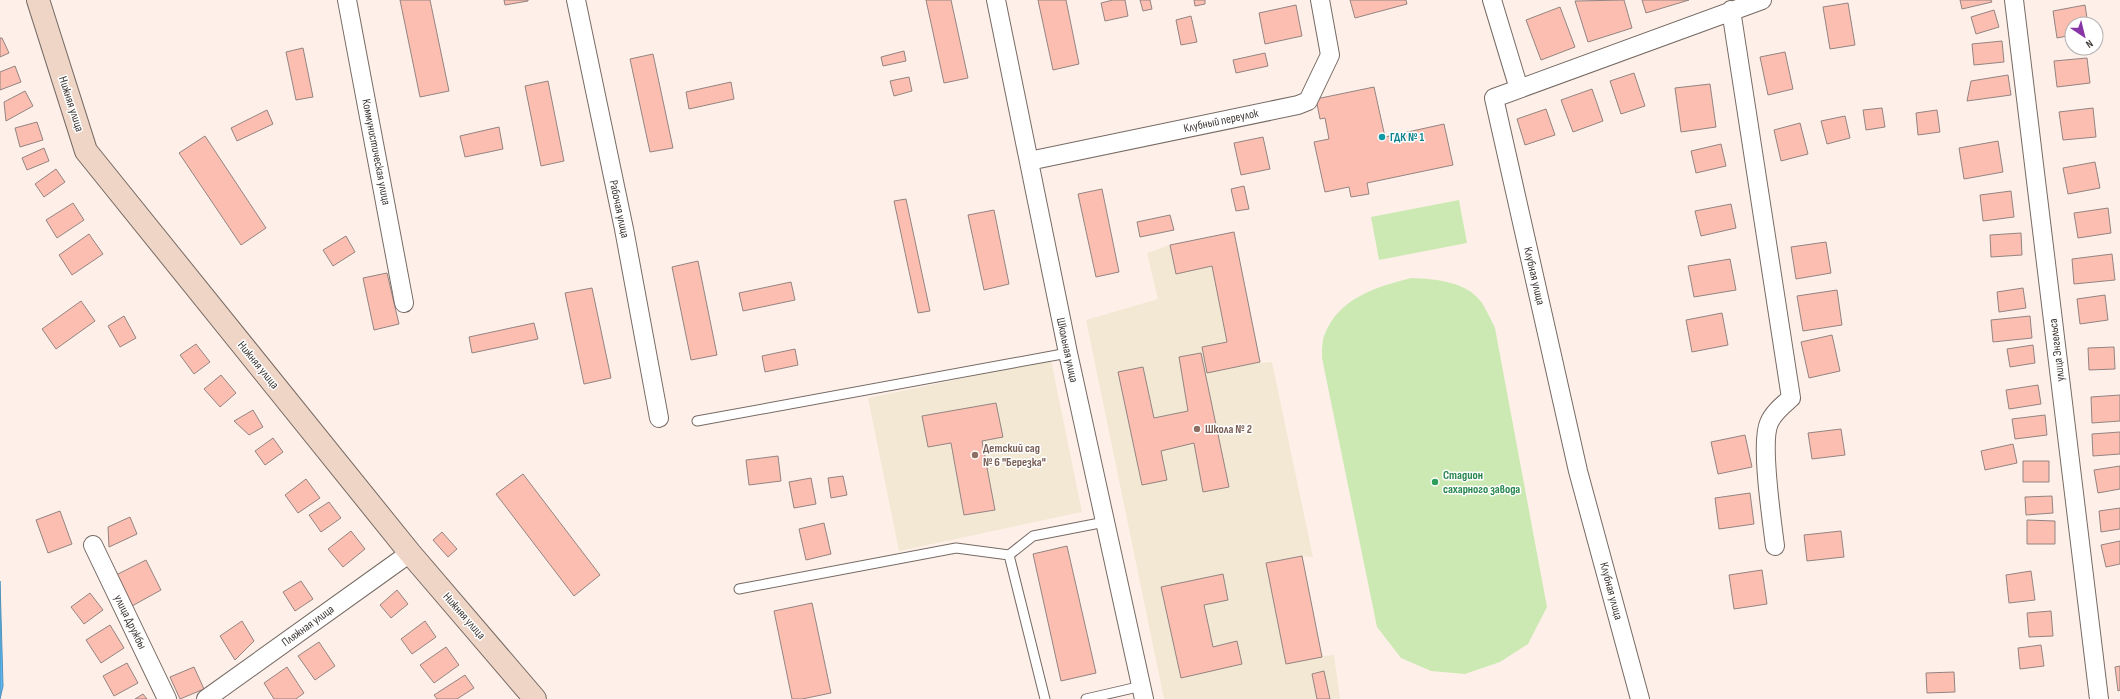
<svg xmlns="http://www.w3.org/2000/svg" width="2120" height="699" font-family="'Sofia Sans Condensed',sans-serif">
<rect width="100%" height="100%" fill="#fef0e9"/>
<path fill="#f3e8d4" d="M1234,232L1261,363L1272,362L1313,557L1302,556L1322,656L1334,655L1340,699H1164L1086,320L1158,299L1147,253L1170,245Z
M1051,360L1082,512L899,551L868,398Z"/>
<path fill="#cde9b3" d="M1459,200L1467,243L1379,260L1371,217Z
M1411,278C1435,279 1467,281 1482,303C1487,311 1491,320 1495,328L1547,607L1528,644L1500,662L1465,674L1431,671L1401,658L1377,627L1322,358C1322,351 1322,342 1324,336C1338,298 1376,287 1411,278Z"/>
<path fill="#5ab7f3" stroke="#5191ba" d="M0,581L3,686L0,699Z"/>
<path fill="#fcbeb1" stroke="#938481" d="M400,0H430L449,91L420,97Z
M504,0H528V1L505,5Z
M926,0H951L968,78L944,83Z
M1038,0H1066L1079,64L1053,70Z
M1113,0H1125L1128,16L1105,21L1101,3Z
M1140,0H1150L1152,9L1143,11Z
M1194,0H1205V4L1195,6Z
M1350,0H1406L1407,4L1355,18Z
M1624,0L1632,28L1588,42L1575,1Z
M1642,0H1689L1646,13Z
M1960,0H1991L1992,2L1962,9Z
M1848,3L1855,45L1830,49L1823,7Z
M1296,5L1302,36L1265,44L1259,13Z
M2085,5L2088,24H2072V35L2057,38L2053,11Z
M1560,7L1575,47L1541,60L1526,20Z
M1994,10L1999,27L1976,34L1971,17Z
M1191,16L1197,42L1181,45L1176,20Z
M0,38H2L9,53L0,57Z
M2002,41L2004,62L1974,65L1972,44Z
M303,48L313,97L296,100L286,52Z
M904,51L906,61L883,66L881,57Z
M1785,52L1793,89L1768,95L1760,57Z
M1265,53L1268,66L1236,73L1233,60Z
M653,54L673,148L650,152L630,59Z
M2087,58L2090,83L2057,87L2054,61Z
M15,66L21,82L0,90V72Z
M1634,73L1645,106L1621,114L1610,81Z
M2008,75L2011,95L1967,101L1971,81Z
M909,77L912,91L894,96L890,81Z
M548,81L564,161L541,166L525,86Z
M731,82L734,99L689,109L686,92Z
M1710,84L1716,127L1681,132L1675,88Z
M1374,87L1385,137L1444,124L1453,165L1367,183L1369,194L1351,197L1349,187L1325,192L1314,142L1329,139L1325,118L1320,119L1316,99Z
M1592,89L1603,121L1573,132L1561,100Z
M25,91L33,106L6,121L4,102Z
M1882,108L1885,127L1866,130L1863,110Z
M2093,108L2096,137L2063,140L2059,112Z
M1546,109L1555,135L1525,145L1517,119Z
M267,110L273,124L237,141L231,128Z
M1937,110L1940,132L1918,135L1916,113Z
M1845,116L1850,138L1827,144L1821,121Z
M37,122L43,140L20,147L15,128Z
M1800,123L1808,154L1781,161L1774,130Z
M499,127L503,149L465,157L460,136Z
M205,136L266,228L241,245L179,153Z
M1263,137L1270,169L1241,175L1234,143Z
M1998,141L2003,172L1964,179L1959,148Z
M1721,144L1726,166L1696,173L1691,151Z
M44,148L49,161L27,170L22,158Z
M2095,162L2100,188L2068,194L2063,168Z
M56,169L65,182L44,197L35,184Z
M1244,186L1249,209L1236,211L1231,189Z
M1102,189L1119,272L1096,277L1078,194Z
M2011,191L2014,217L1983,221L1980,195Z
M906,199L930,311L918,313L894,201Z
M73,203L84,220L57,238L46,220Z
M1731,204L1736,228L1701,236L1695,211Z
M2108,208L2111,233L2078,238L2074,213Z
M994,210L1009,284L984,290L968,215Z
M1170,215L1174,230L1140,237L1137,222Z
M1234,232L1260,362L1207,373L1202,347L1227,342L1212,266L1176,274L1170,245Z
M2021,233L2022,255L1991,257L1990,235Z
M89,234L103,254L72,275L59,255Z
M346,236L355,252L333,266L323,250Z
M1826,242L1831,273L1796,279L1791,247Z
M2112,254L2115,280L2074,284L2072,259Z
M1730,259L1736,290L1694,297L1688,266Z
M698,261L717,355L691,360L672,267Z
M387,273L399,324L374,330L363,278Z
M791,282L795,300L743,311L739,293Z
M592,288L611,378L584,384L565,293Z
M2023,288L2026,308L1999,312L1997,292Z
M1837,290L1842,325L1803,331L1797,296Z
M2105,295L2108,320L2080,324L2077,299Z
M81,301L95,321L56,349L42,329Z
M1722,313L1728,345L1692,352L1686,320Z
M124,316L136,338L120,347L108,326Z
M2030,316L2032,338L1993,342L1991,320Z
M534,323L538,339L472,353L469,337Z
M1832,335L1840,371L1809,378L1801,342Z
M196,344L210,362L194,374L180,355Z
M2033,345L2035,363L2010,367L2007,349Z
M2114,347L2115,369L2089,370L2088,348Z
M795,349L798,365L765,372L762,356Z
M1201,353L1229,487L1203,492L1194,443L1161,451L1167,480L1142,485L1118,372L1143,367L1154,418L1188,411L1179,357Z
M221,375L236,393L220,407L204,389Z
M2038,385L2041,404L2009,409L2006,390Z
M2120,395V421L2092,423L2091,397Z
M996,403L1003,437L982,441L995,510L964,515L951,443L928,447L922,416Z
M253,410L263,427L249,435L234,421Z
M2045,415L2047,435L2015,439L2012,419Z
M1841,429L1845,455L1812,459L1808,433Z
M2120,432V454L2093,456L2092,434Z
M1745,435L1752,467L1718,474L1711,442Z
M273,438L283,452L265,465L255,451Z
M2013,444L2017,463L1985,470L1981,451Z
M778,456L781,481L749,485L746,460Z
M2023,461H2049V482H2023Z
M2120,466V489L2098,493L2094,470Z
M523,474L600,575L574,596L496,494Z
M843,476L847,495L831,498L828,478Z
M811,478L816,504L794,508L789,482Z
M306,479L320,498L298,513L285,495Z
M1750,493L1754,524L1719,529L1715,498Z
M2052,496L2053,513L2026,515L2025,497Z
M329,502L341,518L321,532L309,515Z
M2120,508V529L2101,532L2099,511Z
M60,511L72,544L48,553L36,520Z
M130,517L137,534L109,547L108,527Z
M2027,520L2055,521V544H2027Z
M824,523L831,554L806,560L799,529Z
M351,531L365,549L343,567L328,549Z
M1841,531L1844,557L1807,561L1804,535Z
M442,532L457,549L448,557L433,540Z
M2120,541V564L2106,567L2101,545Z
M1067,546L1096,673L1061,681L1033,554Z
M1302,556L1322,657L1286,664L1266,563Z
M146,560L161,590L132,606L116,575Z
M1762,570L1767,604L1734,609L1729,575Z
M2031,571L2035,600L2009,603L2006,575Z
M1223,574L1228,600L1204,605L1213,647L1237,641L1242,664L1181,678L1161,587Z
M301,581L313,599L295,611L283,592Z
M397,590L408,604L391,618L380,605Z
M90,593L103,610L84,624L71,607Z
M812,603L831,693L802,699H792L774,611Z
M2051,611L2053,636L2029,637L2027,613Z
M242,621L254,641L235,660L220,636Z
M425,621L436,637L412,654L401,639Z
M110,625L124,648L101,663L86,640Z
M319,642L335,666L315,680L298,656Z
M2041,645L2044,666L2020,669L2018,648Z
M446,647L459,665L434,683L420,665Z
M127,663L138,683L114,696L103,676Z
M2120,666V690L2118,691L2115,667Z
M194,667L204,689L180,699L170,677Z
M287,667L304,693L296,699H274L264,683Z
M1324,671L1330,699H1317L1312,674Z
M1954,672L1955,692L1927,693L1926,673Z
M465,675L474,688L457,699H437L434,695Z
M143,694L147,699H135Z"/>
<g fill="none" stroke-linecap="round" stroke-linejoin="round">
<g stroke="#766a64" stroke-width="11">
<path id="lane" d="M697,421L1068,353
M1009,555L1033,536L1105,522
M739,589L956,548L1009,555L1045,699
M1086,699L1142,686"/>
</g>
<g stroke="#766a64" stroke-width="20">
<path id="street" d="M347,0L404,303
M576,0L624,229L659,418
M996,0L1068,353L1144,699
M1492,0L1519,89
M2014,0L2099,699
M1731,10L1791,398C1783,405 1773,413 1769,423C1760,443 1772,521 1775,546
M1029,161L1298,105L1308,101L1330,55L1320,0
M93,545L167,699
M206,699L410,553
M1640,699L1578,471L1494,98L1762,0"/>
</g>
<g stroke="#766a64" stroke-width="24">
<path id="secondary" d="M38,0L86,151L410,553L535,699"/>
</g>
<use href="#lane" stroke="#fff" stroke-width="9"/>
<use href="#street" stroke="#fff" stroke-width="18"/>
<use href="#secondary" stroke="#efd5c6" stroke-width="22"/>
</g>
<circle fill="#0f9aa8" stroke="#fff" stroke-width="1.5" cx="1382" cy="137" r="4"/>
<g fill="#8d6e63" stroke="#fff" stroke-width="1.5">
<circle cx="1197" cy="429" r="4"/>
<circle cx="975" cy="455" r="4"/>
</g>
<circle fill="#2e9e5b" stroke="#fff" stroke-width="1.5" cx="1435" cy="482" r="4"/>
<g text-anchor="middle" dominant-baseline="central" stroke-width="3" stroke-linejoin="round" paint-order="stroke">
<g font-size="12" fill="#3c3734" stroke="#fff">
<text transform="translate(71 104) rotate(72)">Нижняя улица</text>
<text transform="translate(1221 121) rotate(-12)">Клубный переулок</text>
<text transform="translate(376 152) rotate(79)">Коммунистическая улица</text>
<text transform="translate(619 209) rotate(78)">Рабочая улица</text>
<text transform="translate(1534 276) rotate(77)">Клубная улица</text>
<text transform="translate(1067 350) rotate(78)">Школьная улица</text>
<text transform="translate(2057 350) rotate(-97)">улица Энгельса</text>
<text transform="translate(258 365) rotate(51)">Нижняя улица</text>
<text transform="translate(1611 591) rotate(75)">Клубная улица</text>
<text transform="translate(464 616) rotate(49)">Нижняя улица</text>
<text transform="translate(130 622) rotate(64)">улица Дружбы</text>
<text transform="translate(308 626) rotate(-36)">Пляжная улица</text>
</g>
<g font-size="12" font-weight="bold" fill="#0d838f" stroke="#fff" text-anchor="start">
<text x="1390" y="137">ГДК № 1</text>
</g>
<g font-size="12" font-weight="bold" fill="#785e54" stroke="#fff" text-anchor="start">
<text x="1205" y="429">Школа № 2</text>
<text x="983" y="448">Детский сад<tspan x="983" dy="14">№ 6 "Березка"</tspan></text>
</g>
<g font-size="12" font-weight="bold" fill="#27864d" stroke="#fff" text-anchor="start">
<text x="1443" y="475">Стадион<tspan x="1443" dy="14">сахарного завода</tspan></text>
</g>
</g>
<g transform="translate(2084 36) rotate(145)"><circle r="19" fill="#ffffff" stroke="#b1afae"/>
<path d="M0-3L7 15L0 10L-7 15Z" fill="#8735a5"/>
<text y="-6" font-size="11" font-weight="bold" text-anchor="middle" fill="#3c3734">N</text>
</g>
</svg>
